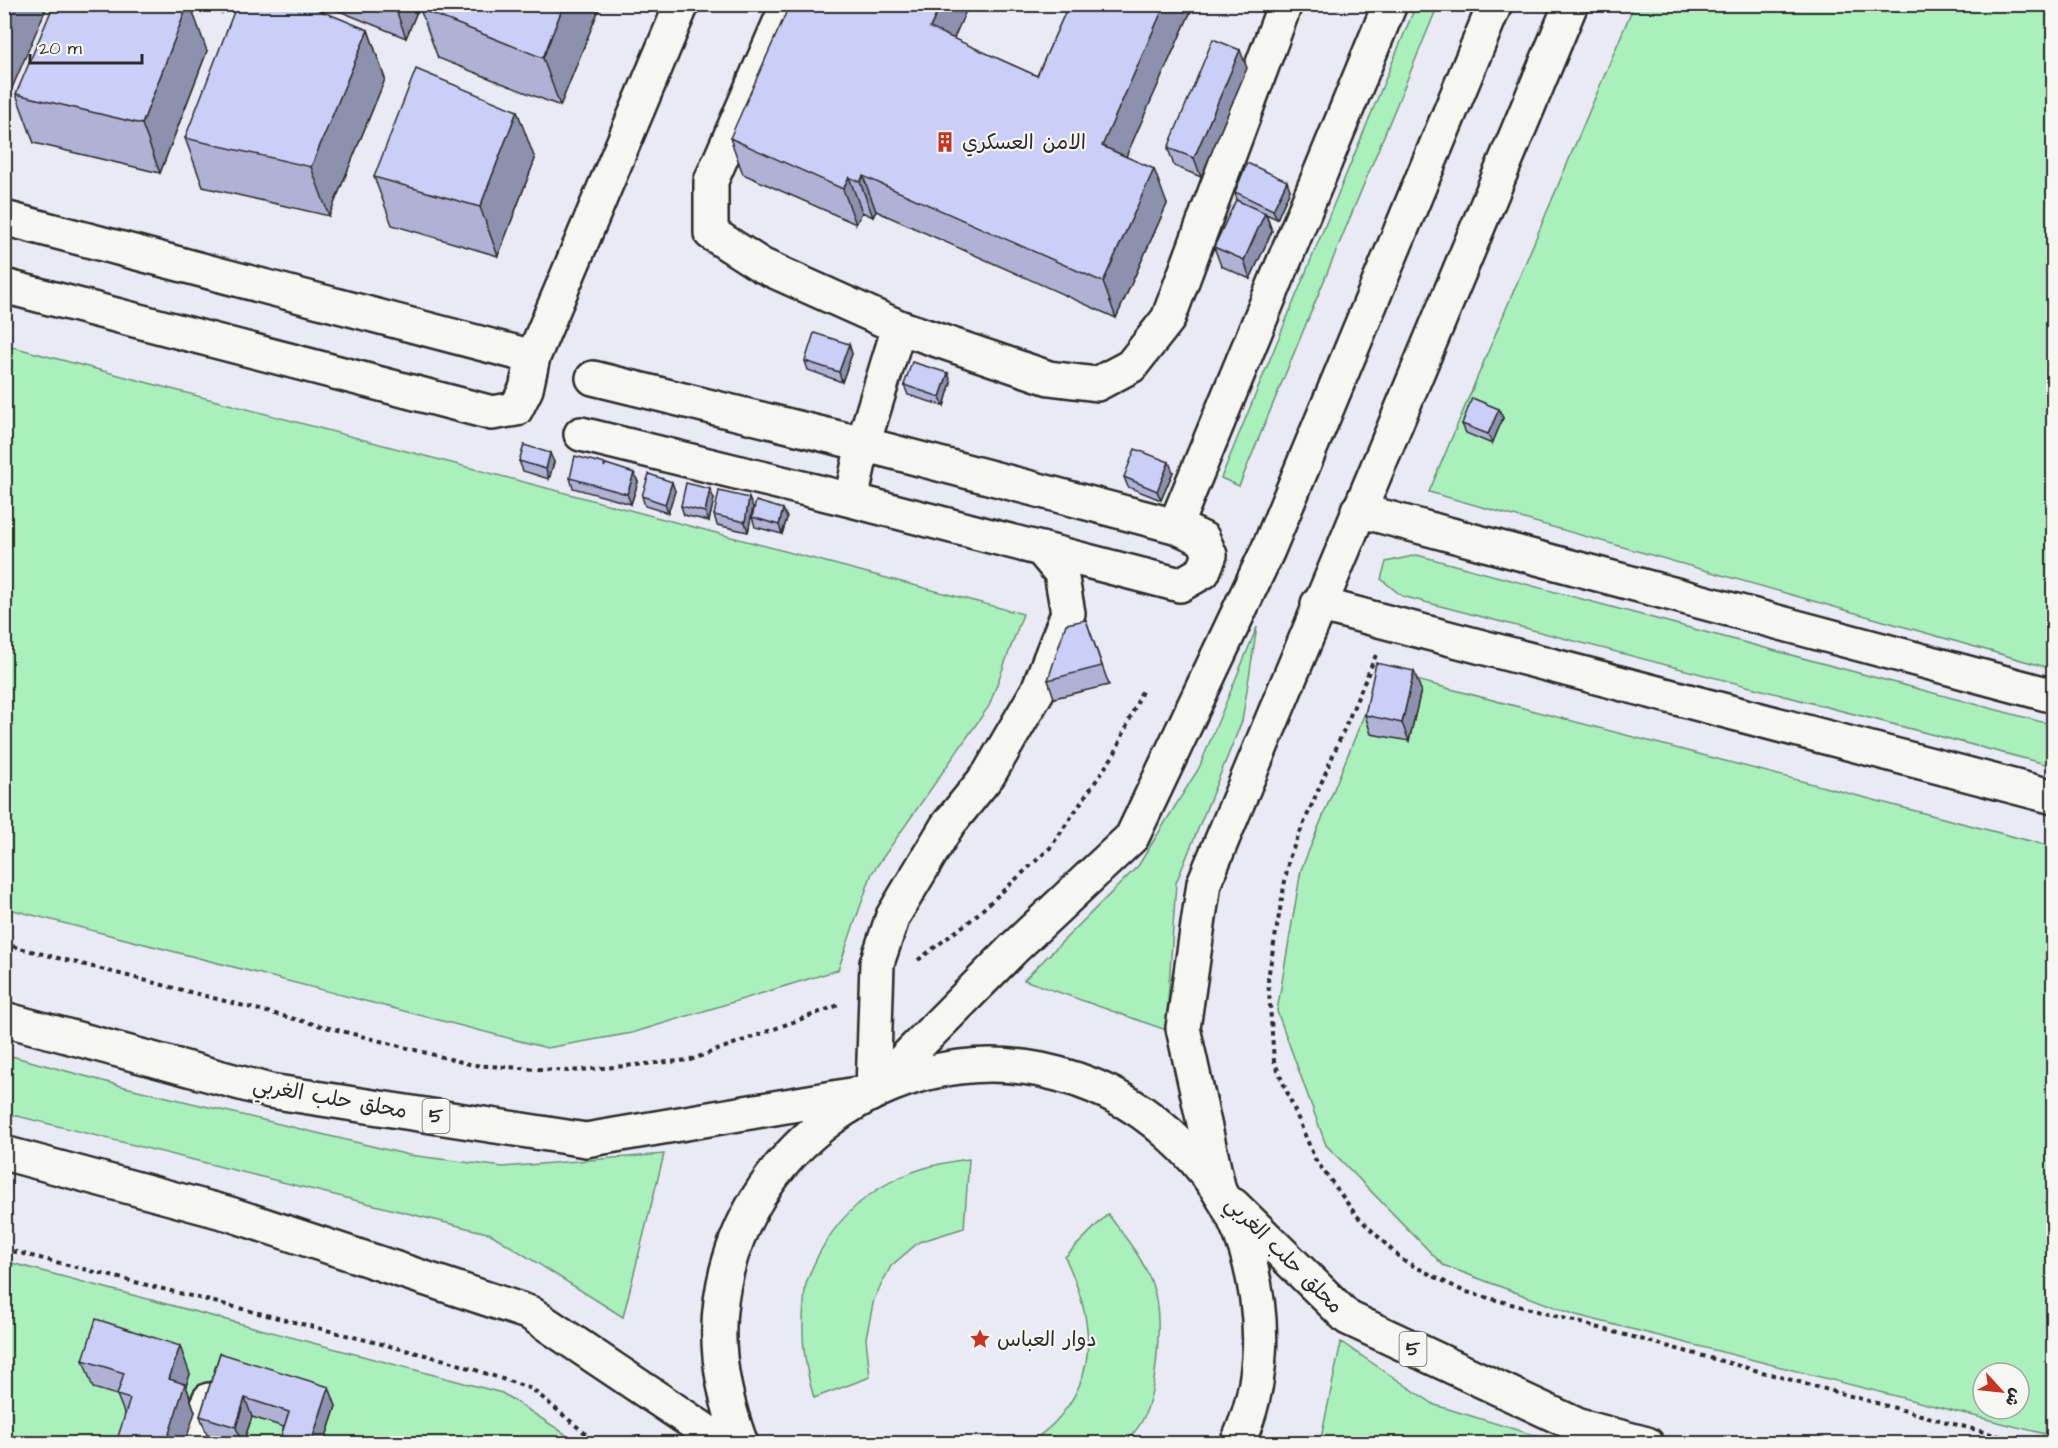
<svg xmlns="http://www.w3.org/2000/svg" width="2058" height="1448" font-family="'Architects Daughter','Playpen Sans Arabic',sans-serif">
<rect width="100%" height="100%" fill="#e9eaf4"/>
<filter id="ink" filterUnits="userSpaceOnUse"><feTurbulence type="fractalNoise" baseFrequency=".0167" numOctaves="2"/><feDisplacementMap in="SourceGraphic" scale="12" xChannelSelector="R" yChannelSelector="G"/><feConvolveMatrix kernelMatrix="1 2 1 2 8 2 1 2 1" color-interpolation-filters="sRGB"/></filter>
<g filter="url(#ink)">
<path fill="#a9f0bd" stroke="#6a8e74" stroke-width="1.5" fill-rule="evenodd" d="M1416,5H1438L1239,486L1221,478Z
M1634,5H2053V669L1429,492Z
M5,345L1023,614L989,706L872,873L838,970L632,1033L547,1048L5,908Z
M1417,555L2053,725V766L1402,596L1381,579L1386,562Z
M1257,627L1242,721L1176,883L1166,1030L1024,980L1138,866L1199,768Z
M1382,671L2053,847V1436L1576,1315L1443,1265L1326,1145L1277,1011L1301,870ZM1983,1373H2019V1409H1983Z
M4,1054L125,1087L409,1155L503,1167L664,1154L623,1317L491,1234L5,1113Z
M969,1159L964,1228L919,1242L891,1266L874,1299L866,1338L870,1377L814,1398C804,1363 801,1339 804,1303C805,1296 804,1288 807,1281C834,1206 892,1168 969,1159Z
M1108,1214C1124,1236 1143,1258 1152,1284C1164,1316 1157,1391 1142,1421C1138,1429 1130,1437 1125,1443H1030C1038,1436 1048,1430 1055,1422C1102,1372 1092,1315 1065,1257Z
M4,1261L502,1393L564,1433L572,1443H5Z
M1341,1342L1435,1405L1560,1443H1320Z"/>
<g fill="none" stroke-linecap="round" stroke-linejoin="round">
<g stroke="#2b2b2b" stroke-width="38">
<path id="minor" d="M788,4L711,181V233L761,265L899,327
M4,218L533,357
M4,286L492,413L516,409L526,389L533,357L682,4
M581,434L851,500L1180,585L1203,572L1210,555L1203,539L1175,526L863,444L593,378
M851,500L863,444L899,327L1049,378L1097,384L1131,366L1168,319L1285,4
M1358,510L2054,696
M1175,526L1390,4
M1318,604L2054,797
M873,1091L877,963L893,916L947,826L989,774L1038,690L1068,613L1061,573L1041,549
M199,1444L209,1400"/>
</g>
<g stroke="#2b2b2b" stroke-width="38">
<path id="major" d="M873,1091L1015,947L1132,837L1268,550L1495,4
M1219,1191L1183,1028L1204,883L1571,4"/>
</g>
<g stroke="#2b2b2b" stroke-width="38">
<path id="highway" d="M4,1019L270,1091L586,1140L857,1094
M4,1153L230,1214L530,1313L725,1444
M1233,1205L1348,1318L1579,1426L1647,1444
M741,1444C724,1398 714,1350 721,1301C741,1150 891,1040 1041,1070C1089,1080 1133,1101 1169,1134C1204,1165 1232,1204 1246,1249C1265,1313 1266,1382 1237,1444"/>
</g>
<path stroke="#2b2b2b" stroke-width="4" stroke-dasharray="4.5 4.5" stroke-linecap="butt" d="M1376,655L1289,858L1268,978L1274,1061L1315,1159L1356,1215L1402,1260L1463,1291L2028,1444
M4,944L473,1065L570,1071L690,1060L839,1005
M918,960L971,920L1050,848L1115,753L1142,691
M4,1249L449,1361L532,1389L598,1444"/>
<use href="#minor" stroke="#f6f6f2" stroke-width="33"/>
<use href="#major" stroke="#f6f6f2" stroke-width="33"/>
<use href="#highway" stroke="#f6f6f2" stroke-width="33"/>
</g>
<path fill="#afb2d4" stroke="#2b2b2b" stroke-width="1.5" d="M201,4H225L222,13Z
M322,4H420L406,38Z
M422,4H601L560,106L438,58L420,9Z
M1069,4H1194L1126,156L1167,204L1116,318L876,211L873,217L862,212L856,224L743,174L730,138L954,39L1037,76Z
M368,30L385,79L329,216L203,187L185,138Z
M207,51L160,173L34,143L16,94Z
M1247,68L1201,177L1174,166L1168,148Z
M535,159L498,256L392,225L374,177Z
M1290,190L1277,219L1266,214L1272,231L1250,279L1221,266L1214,247L1237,200L1235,192Z
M849,344L852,354L842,382L808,370L805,361Z
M948,373L951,382L944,406L908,395L904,385Z
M1503,418L1492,444L1466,433L1462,424Z
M519,461L554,462L549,479L523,471Z
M605,464L606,465L634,473L638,482L631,504L573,488L570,478Z
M1173,472L1161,500L1128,487L1124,477Z
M675,491L668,513L645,506L642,496Z
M714,499L709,521L684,515L681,506Z
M753,507L748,532L717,525L714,515Z
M783,509L787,518L782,534L755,527L752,517Z
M1086,620L1109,685L1054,698L1048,680Z
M1421,690L1409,741L1371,734L1365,715Z
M220,1353L336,1406L324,1443H282L280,1439L284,1427L252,1417L243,1443H236L207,1435L200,1416Z
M83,1360L190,1374L186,1386L195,1412L125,1415L117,1395L93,1388Z"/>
<path fill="#8e91ad" stroke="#2b2b2b" stroke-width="1.5" d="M10,4H48L4,107V17Z
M188,4H190L207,51L160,173L142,124Z
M219,4H225L222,13Z
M394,4H420L406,38Z
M564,4H601L560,106L543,58Z
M941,4H969L943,63L930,28Z
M1165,4H1194L1115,181L1102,146Z
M368,30L385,79L329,216L311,167Z
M1240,50L1247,68L1201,177L1194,158Z
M517,111L535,159L498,256L480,207Z
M1154,169L1167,204L1116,318L1103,282Z
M863,176L876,211L873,217L860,182Z
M849,177L862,212L856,224L843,189Z
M1287,181L1290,190L1277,219L1273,210Z
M1265,213L1272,231L1250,279L1244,260Z
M849,344L852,354L842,382L839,372Z
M948,373L951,382L944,406L940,397Z
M1499,409L1503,418L1492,444L1488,434Z
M550,453L554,462L549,479L546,469Z
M1169,462L1173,472L1161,500L1157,491Z
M634,473L638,482L631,504L627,494Z
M672,482L675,491L668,513L665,504Z
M710,489L714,499L709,521L705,512Z
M749,498L753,507L748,532L745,522Z
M783,509L787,518L782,534L779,525Z
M1414,671L1421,690L1409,741L1402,723Z
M180,1346L190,1374L186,1386L195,1412L185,1443H166L169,1379Z
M329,1387L336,1406L324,1443H311Z
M245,1398L252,1417L243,1443H242L236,1427Z"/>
<path fill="#cbcff7" stroke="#2b2b2b" stroke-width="1.5" d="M4,4H10L4,17Z
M54,4H188L142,124L16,94Z
M237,4H304L368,30L311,167L185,138Z
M422,4H564L543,58L420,9Z
M790,4H941L930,28L1037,76L1069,4H1165L1102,146L1154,169L1103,282L863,176L860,182L849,177L843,189L730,138Z
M1213,39L1240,50L1194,158L1168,148Z
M416,69L517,111L480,207L374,177Z
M1247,163L1287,181L1273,210L1235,192Z
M1236,200L1265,213L1244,260L1214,247Z
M814,333L849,344L839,372L805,361Z
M912,362L948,373L940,397L904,385Z
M1472,398L1499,409L1488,434L1462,424Z
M524,445L550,453L546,469L519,461Z
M1135,449L1169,462L1157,491L1124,477Z
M575,456L605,464L604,467L606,464L634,473L627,494L570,478Z
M649,474L672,482L665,504L642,496Z
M686,483L710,489L705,512L681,506Z
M719,491L749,498L745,522L714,515Z
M756,501L783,509L779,525L752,517Z
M1086,620L1102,666L1048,680L1066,624Z
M1376,663L1414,671L1402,723L1365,715Z
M96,1319L180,1346L169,1379L185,1384L166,1443H116L130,1399L117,1395L124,1373L83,1360Z
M220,1353L329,1387L311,1443H294L280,1439L289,1412L245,1398L236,1427L200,1416Z"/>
</g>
<defs>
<g id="building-bare" transform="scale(1.62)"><path d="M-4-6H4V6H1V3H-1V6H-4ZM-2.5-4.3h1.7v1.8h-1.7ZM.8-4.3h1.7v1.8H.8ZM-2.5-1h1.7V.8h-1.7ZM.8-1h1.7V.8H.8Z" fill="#c8321e" stroke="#f6f6f2" stroke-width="2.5" paint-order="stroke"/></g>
<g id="sight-bare" transform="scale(1.62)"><path d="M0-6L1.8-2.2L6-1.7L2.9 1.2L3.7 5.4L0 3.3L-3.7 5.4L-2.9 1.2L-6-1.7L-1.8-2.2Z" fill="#c8321e" stroke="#f6f6f2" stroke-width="2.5" paint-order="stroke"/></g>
</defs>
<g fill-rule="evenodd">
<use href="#building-bare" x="945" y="142"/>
<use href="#sight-bare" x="980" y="1339"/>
</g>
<g text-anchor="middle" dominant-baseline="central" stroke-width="4.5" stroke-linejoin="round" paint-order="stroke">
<g fill="#f6f6f2" stroke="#686867" stroke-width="1.5">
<rect x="422.5" y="1099" width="27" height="34" rx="4.5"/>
<rect x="1399.5" y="1332" width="27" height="34" rx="4.5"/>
</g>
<g font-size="20" font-weight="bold" fill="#2b2b2b">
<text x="436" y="1116">5</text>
<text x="1413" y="1349">5</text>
</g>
<g font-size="21" fill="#2b2b2b" stroke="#f6f6f2" text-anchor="start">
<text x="962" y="142">الامن العسكري</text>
<text x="997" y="1339">دوار العباس</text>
</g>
<g font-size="21" fill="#2b2b2b" stroke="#f6f6f2">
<text transform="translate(330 1098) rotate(10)">محلق حلب الغربي</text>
<text transform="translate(1284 1255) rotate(45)">محلق حلب الغربي</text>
</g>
</g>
<rect width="2058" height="1448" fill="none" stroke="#f6f6f2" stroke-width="24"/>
<rect x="12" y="12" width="2034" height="1424" fill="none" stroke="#2b2b2b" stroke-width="2" filter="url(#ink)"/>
<g transform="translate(2001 1391) rotate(117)"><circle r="28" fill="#f6f6f2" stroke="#a5a5a2" stroke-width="1.5"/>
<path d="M0-4.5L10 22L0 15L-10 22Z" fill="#c8321e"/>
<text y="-9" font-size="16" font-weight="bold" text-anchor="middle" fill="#2b2b2b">ش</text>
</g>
<path d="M30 54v9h112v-9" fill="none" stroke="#2b2b2b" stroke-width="3"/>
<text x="39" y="54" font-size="18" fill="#2b2b2b" stroke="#f6f6f2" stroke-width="4.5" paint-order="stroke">20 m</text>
</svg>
